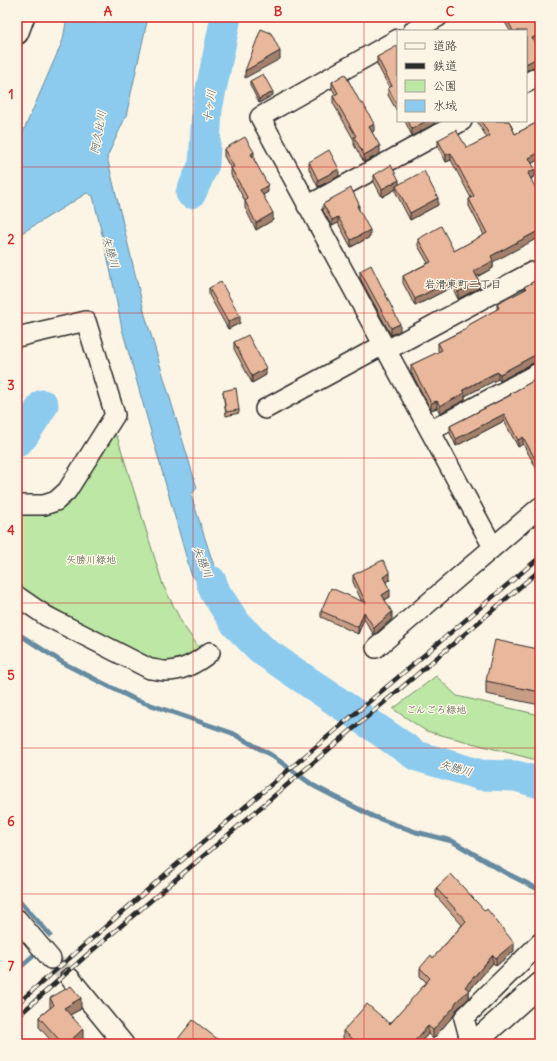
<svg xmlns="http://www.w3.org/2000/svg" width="557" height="1061" font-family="Delius,'Klee One',sans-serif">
<rect width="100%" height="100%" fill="#fcf5e5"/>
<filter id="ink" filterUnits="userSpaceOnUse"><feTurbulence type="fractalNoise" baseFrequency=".025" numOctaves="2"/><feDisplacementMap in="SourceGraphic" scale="8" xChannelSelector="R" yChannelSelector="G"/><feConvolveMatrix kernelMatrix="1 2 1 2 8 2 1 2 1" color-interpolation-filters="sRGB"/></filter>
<g filter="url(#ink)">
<path fill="#bce7a4" stroke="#748968" d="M112,435L117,436L163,585L183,625L203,653L194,660L150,664L17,586V512L47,513Z
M436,676L457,696L540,715V761L426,731L393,709Z"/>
<path fill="#8dcbee" stroke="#668ba0" d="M67,17H148L126,116L107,157L145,315L197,488L191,495L212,560L234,625L191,574L122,329L110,268L93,196L87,193L17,236V146L63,40Z"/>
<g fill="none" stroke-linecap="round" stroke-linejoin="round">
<path stroke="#668ba0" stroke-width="5" d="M17,633L65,664L134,699L232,733L271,755L314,786L372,816L416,832L452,841L506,873L540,890
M17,898L50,935
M17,970L33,956"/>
<path stroke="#8dcbee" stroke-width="31" d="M191,193L204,164L207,109L226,17
M17,442L23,436L43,405
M211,581L215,592L236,624L263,651L417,756L481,775L516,776L540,783"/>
<path stroke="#d2cdc0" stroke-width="19" stroke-dasharray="19 10" stroke-linecap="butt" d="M51,959L70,978"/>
<g stroke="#2b2b2b" stroke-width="22">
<path id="minor" d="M413,31L438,17
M398,39L260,117L493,547
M526,83L540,76
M307,206L462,121
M17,337L86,321L115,415L67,491L56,501L44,505H17
M387,350L532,272
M265,409L383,345
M430,431L540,372
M17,596L46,616L150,669C155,669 160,671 166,671C183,671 197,663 210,652
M376,648L540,507
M17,919L51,959
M70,978L124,1044
M471,1044L464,1018L540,943"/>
</g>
<g stroke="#2b2b2b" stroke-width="25">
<path id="secondary" d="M473,1044L540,984"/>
</g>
<g stroke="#2b2b2b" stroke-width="25">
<path id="primary" d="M17,33L23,17"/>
</g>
<use href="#minor" stroke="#fcf5e5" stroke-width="19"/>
<use href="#secondary" stroke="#fcf5e5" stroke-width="22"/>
<use href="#primary" stroke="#fcf5e5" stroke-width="22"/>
<g stroke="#2b2b2b" stroke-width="4.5">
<path id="rail" d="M17,1004L175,866L540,557
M17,1017L88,954L540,570"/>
</g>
<use href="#rail" stroke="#fcf5e5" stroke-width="3" stroke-dasharray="9" stroke-linecap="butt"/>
</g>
<path fill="#c89d85" stroke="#2b2b2b" d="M502,17H540V41L535,43V66L526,71V31H510Z
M398,48V113L388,95V88L389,87L377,64V57Z
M250,81L273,95L259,103L250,85Z
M332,82L374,131L372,132L380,154L364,162L354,145V140L333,103V96L336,95L332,89Z
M405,121H434V124L412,136Z
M477,121H509L515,134L540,121V159L532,163L535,176L531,179L493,262V268L477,277L479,288L458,299L452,287L415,306L403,283V276L428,263L418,246V239L454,251L484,235L469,206V199L471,198L451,160L446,162L438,147V140L467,148L487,138Z
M224,149L254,159L268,192L263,195L273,220L256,230L245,208V201L231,175V169L224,156Z
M309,162L339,176L318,187L309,169Z
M374,175L399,184L438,205L410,220L396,193V189L382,197L374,182Z
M329,200L359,211L370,237L351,247L338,223L332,226L323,211V204L329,201Z
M360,271L400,331L391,335L360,278Z
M540,278V361L535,362L500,381L498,379L493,381L465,396V400L440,413L437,408L431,410L411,372V365L439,352L438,350V343L467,328V326L497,310V304L524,290V287Z
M209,288L240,323L228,329L209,295Z
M234,342L266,375L252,383L234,349Z
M540,377V472L539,473L523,444L518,447L504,421L456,446L450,433V426L510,395V394Z
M223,391L239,410V413L226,416Z
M353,575L390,580L386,582L390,597L385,600L392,619L374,635L364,619L358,634L321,617V611L362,602L353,582Z
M540,636V705L486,694V681L538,649Z
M436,888L514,951L496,966L493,963L469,991V998L456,1010L454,1015L433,1039L428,1034L419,1044H349L343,1039V1031L390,1024L427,983L420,976V968L433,958L462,925L436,896Z
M50,998L81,1009L70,1015L83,1040L78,1044H54L39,1027V1017L50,1008Z
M177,1040L220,1044H177Z"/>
<path fill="#a3806c" stroke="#2b2b2b" d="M540,34V41L532,45V38Z
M280,51V59L245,78V71Z
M540,58V65L535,66L526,71V64L535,59Z
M273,92V95L259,103V99Z
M426,121H434V124L412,136V129Z
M374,124V131L369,134V127Z
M380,146V154L364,162V155Z
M254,152V159L251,154Z
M540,152V159L529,165V158Z
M451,153V160L446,162V155Z
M339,169V176L318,187V180Z
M535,169V176L528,180V173Z
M399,180V187L396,186V189L382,197V189Z
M268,185V192L260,197V190Z
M438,198V205L410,220V213Z
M359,204V211L357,206Z
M273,213V220L256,230V223Z
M338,217V223L332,226V220Z
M370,230V237L351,247V240Z
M540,230V237L493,262V268L474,278V271L491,256Z
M452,280V287L415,306V299Z
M479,281V288L458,299V292Z
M240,316V323L228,329V322Z
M400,324V331L391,335V328Z
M535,355V362L500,381V374Z
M266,368V375L252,383V376Z
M498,372V379L465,396V400L440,413V406L463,390Z
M437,401V408L431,410V403Z
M504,414V421L456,446V439Z
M523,437V444L518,447V440Z
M540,465V472L539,473V466Z
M390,573V580L383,584V577Z
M390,590V597L382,601V595Z
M364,612V619L358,634V627Z
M392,612V619L374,635V628Z
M514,943V951L496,966V958Z
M493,955V963L469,991V998L456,1010L454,1015L433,1039V1030L465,987Z
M81,998V1009L64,1018V1008Z
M428,1026V1034L419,1044H412Z
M83,1029V1040L78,1044H67Z"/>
<path fill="#e9b79b" stroke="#2b2b2b" d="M506,17H540V34L532,38L540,53V58L535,59L526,64V31H513Z
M261,29L271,33L280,51L245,71Z
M397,46L398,48V106L388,88L392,86L377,57Z
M263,74L273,92L259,99L250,81Z
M345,74L361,104L363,103L374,124L369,127L380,146L364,155L354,137L356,136L333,96L338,93L332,82Z
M408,121H426L412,129Z
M481,121H509L515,134L540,121V152L529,158L535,169L528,173L540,197V230L491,256L493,261L474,271L479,281L469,287L458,292L452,280L415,299L403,276L431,262L418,239L441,226L454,251L487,233L469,199L474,196L451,153L446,155L438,140L456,130L467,148L490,136Z
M245,137L254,152L251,154L268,185L260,190L273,213L256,223L245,201L248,199L231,168L234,167L224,149Z
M329,150L339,169L318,180L309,162Z
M391,165L399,180L382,189L374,175Z
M424,171L438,198L410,213L396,186Z
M351,188L359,204L357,206L370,230L351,240L338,217L332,220L323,204L329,201V200Z
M371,265L400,324L391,328L360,271Z
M540,278V354L535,355L500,374L498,372L493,374L463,390L465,393L440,406L437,401L431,403L411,365L442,350L438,343L468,328L467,326L499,308L497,304L526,289L524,287Z
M221,282L240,316L228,322L209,288Z
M248,335L266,368L252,376L234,342Z
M540,377V465L539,466L523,437L518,440L504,414L456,439L450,426L511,395L510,394Z
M236,388L239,410L226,412L223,391Z
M383,560L390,573L383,577L390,590L382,595L392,612L374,628L364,612L358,627L321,611L331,588L366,603L353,575Z
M540,636V692L486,681L495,640L538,649Z
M451,874L485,911L487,909L514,943L496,958L493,955L465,987L469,990L456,1002L454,1007L433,1030L428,1026L412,1044H359L343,1031L367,1004L390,1024L430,978L420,968L431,955L433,958L466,921L436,888Z
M71,986L81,998L64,1008L83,1029L67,1044H63L39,1017L54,1005L50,998Z
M193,1020L220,1041L217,1044H182L177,1040Z"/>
</g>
<path fill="none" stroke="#d62828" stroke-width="1" stroke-opacity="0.55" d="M193,17V1044M364,17V1044M17,167H540M17,313H540M17,458H540M17,603H540M17,748H540M17,894H540"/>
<g text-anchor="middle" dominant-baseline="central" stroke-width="3" stroke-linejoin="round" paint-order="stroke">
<g font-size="10" fill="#4f5a49" stroke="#fcf5e5">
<text x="91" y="559">矢勝川緑地</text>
<text x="436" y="709">ごんごろ緑地</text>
</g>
<g font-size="11" font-style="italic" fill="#485b66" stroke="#fcf5e5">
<text transform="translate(209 106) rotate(-82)">十ヶ川</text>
<text transform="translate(98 132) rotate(-80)">阿久比川</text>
<text transform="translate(111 252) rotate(74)">矢勝川</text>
<text transform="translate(203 562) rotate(69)">矢勝川</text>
<text transform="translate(456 768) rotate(16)">矢勝川</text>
</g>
<g font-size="11" fill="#2b2b2b" stroke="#fcf5e5">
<text x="463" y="284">岩滑東町二丁目</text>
</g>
</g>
<rect width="557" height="1061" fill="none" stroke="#fcf5e5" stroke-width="44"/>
<rect x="397" y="30" width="130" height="92" fill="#fcf5e5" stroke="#a8a49b"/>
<rect x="405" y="43" width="20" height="6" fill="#fcf5e5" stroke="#a8a49b"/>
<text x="433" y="50" font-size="12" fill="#2b2b2b">道路</text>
<rect x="405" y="63" width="20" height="6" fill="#2b2b2b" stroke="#a8a49b"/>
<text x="433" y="70" font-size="12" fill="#2b2b2b">鉄道</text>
<rect x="405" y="80" width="20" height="12" fill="#bce7a4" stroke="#a8a49b"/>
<text x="433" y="90" font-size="12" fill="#2b2b2b">公園</text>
<rect x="405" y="100" width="20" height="12" fill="#8dcbee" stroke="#a8a49b"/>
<text x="433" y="110" font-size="12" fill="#2b2b2b">水域</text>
<rect x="22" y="22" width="513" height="1017" fill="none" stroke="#d62828" stroke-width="1.5"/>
<g font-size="13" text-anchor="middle" font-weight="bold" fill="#d62828">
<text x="108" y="16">A</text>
<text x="278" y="16">B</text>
<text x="450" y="16">C</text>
<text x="11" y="99">1</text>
<text x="11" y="244">2</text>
<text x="11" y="390">3</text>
<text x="11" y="535">4</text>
<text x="11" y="680">5</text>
<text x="11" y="826">6</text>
<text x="11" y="971">7</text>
</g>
</svg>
